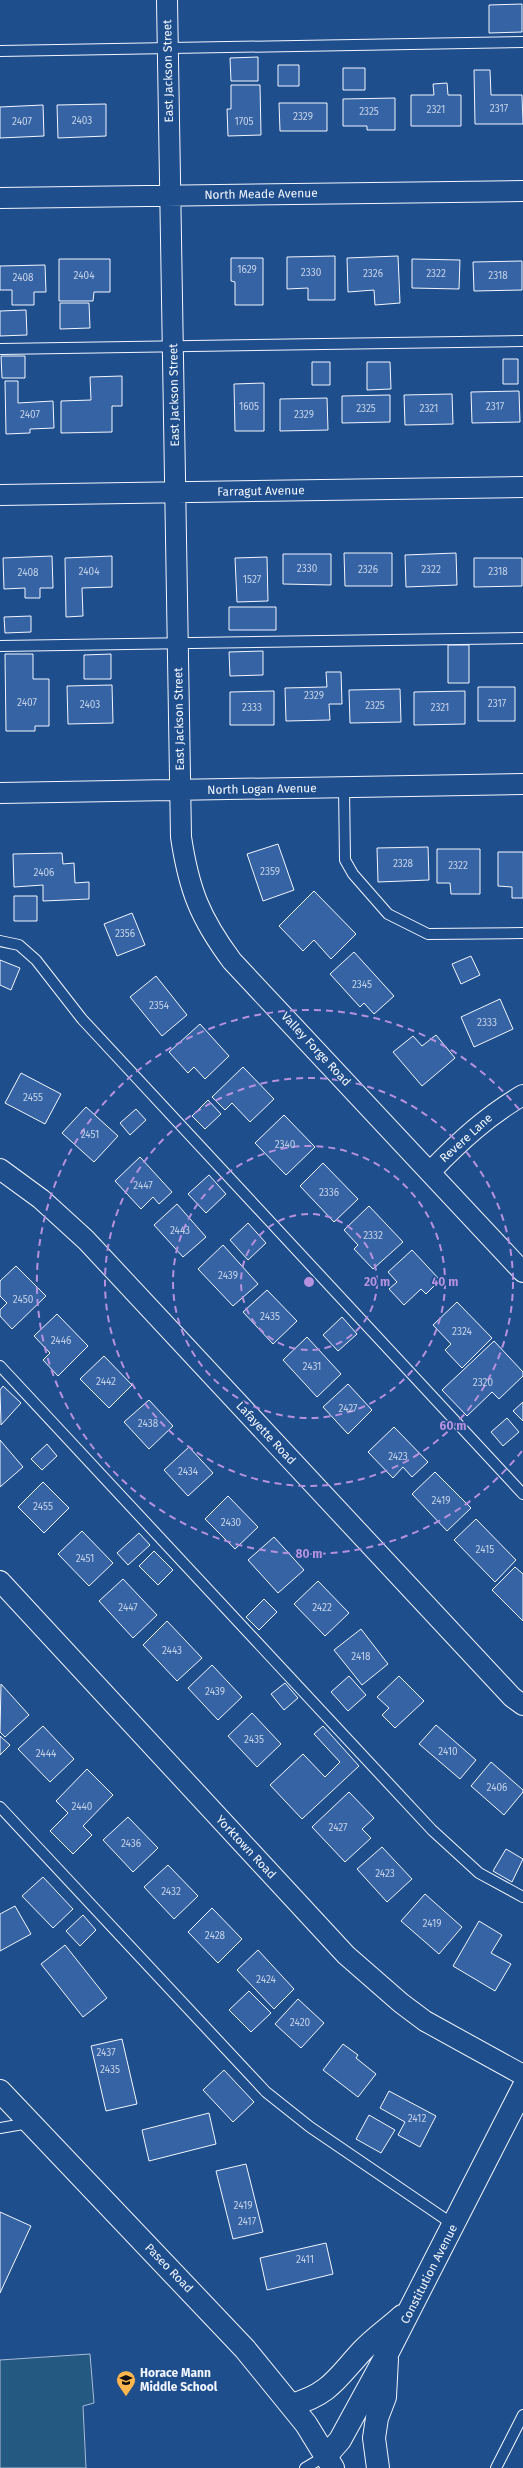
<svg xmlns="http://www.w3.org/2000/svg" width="523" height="2468" font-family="'Fira Sans',sans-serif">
<rect width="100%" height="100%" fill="#1f4e8c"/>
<path fill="#245a82" stroke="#a8bbd7" d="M90,2354L94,2403L83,2406L86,2468H0V2360Z"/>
<path fill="#3563a3" stroke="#f2f6ff" d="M522,4V32L489,33V5Z
M258,57V81H231L230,58Z
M278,65H299V86H278Z
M343,68H365V90H343Z
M474,70H490L491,95H522L523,124H475Z
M447,83L448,95H461V126H411V95H434L433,84Z
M231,85H260L261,135L228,136L227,109H231Z
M395,98V130H367V126H343V99Z
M279,103H327V131H280Z
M106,104V136L58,138L57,105Z
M43,105L44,136L0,138V107Z
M335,256V300H308V288L287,289V257Z
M398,256L400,303L375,305L374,290L348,292L347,258Z
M231,258H263V305H235V282L231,281Z
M59,259H110V292H94L93,301H59Z
M412,259L460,260L459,289L412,288Z
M522,261V290L474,291L473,262Z
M45,265L46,292H34V305H12V290H0V266Z
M60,303H89L90,328L60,329Z
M26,310L27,335L0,336V311Z
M1,356H25V378H2Z
M503,359H518V384H503Z
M312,362H330V385H312Z
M367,362H390L391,389L367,390Z
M122,376V406H112V432L61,433V401L91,400L90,377Z
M5,381H18V403L53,401L54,428L30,429V433L6,434Z
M264,383V431H235L234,384Z
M519,391L520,422L472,423L471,392Z
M452,394L453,424L405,425L404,395Z
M390,395V422L342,423V396Z
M327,398L328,430L280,431V399Z
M344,553H392V586H345Z
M456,553L457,585L406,587L405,555Z
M283,554H331V585L283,584Z
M52,556L53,588H40V598H25V588L4,589L3,558Z
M112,556V587L82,588L83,616L66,617L65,558Z
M267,557L268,601L237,602L235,558Z
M474,558H522V586L474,587Z
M229,607H276V630H229Z
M31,616V632L5,633L4,617Z
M448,645H469V683H448Z
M263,651V675L230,676L229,652Z
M5,654H33V679H49V726H35V731H6Z
M111,654V679H84V655Z
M326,672H341L342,704H329L330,720L286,721L285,688L327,687Z
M112,685L113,723L68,724L67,686Z
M478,687H515V721H478Z
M400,689L401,722L350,723L349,690Z
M274,691V725H230V692Z
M465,691V724L414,725V692Z
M278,844L294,890L263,901L247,854Z
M428,847L429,880L378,882L377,848Z
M437,849H480V894H451L450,883H437Z
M498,852H523V898H512V887L498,886Z
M62,853L63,864L74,863L75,883L89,882V899L43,901V885L14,887L13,854Z
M314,891L356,934L331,959L314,940L303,951L279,926Z
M14,896H37V921H14Z
M132,913L145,945L117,956L104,924Z
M354,952L394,996L374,1014L364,1003L360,1007L330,974Z
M471,956L480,975L461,984L452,964Z
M0,960L20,968L11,990L0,985Z
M156,976L187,1015L162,1036L130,997Z
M500,999L513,1029L474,1047L461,1017Z
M200,1024L229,1056L205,1079L194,1067L188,1073L169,1052Z
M436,1035L455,1058L422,1086L393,1052L413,1036L422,1046Z
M243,1067L274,1099L250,1122L232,1103L225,1110L212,1097Z
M21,1073L61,1094L45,1124L5,1103Z
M208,1100L221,1114L205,1129L192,1116Z
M86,1107L118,1136L94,1162L62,1133Z
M136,1109L146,1120L130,1135L120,1123Z
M284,1115L315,1147L286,1175L255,1143Z
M140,1157L172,1192L159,1204L153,1197L141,1209L115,1181Z
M323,1163L358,1199L334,1222L300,1186Z
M209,1175L226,1194L206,1213L188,1194Z
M177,1204L206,1237L183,1257L154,1225Z
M369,1206L403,1242L373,1269L354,1249L358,1245L344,1230Z
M248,1223L266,1243L248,1260L230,1240Z
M223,1245L258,1284L233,1306L198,1269Z
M412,1250L440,1280L426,1294L421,1289L404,1305L389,1289L397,1282L388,1272Z
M16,1266L46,1296L12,1329L0,1316V1310L7,1303L0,1296V1281Z
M267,1290L297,1321L273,1344L243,1312Z
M457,1302L492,1338L462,1368L445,1350L451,1344L433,1325Z
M57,1314L88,1346L58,1376L43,1360L50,1353L34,1336Z
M342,1317L357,1334L338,1351L323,1335Z
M307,1337L341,1374L317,1397L283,1360Z
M494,1341L523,1372V1376L499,1399L492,1392L467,1416L442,1390Z
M104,1356L132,1385L109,1408L80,1379Z
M348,1384L372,1410L348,1434L323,1407Z
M3,1386L21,1403L1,1425L0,1390Z
M149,1400L173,1426L149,1449L124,1422Z
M523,1402V1421L513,1411Z
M507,1418L519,1432L503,1446L491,1432Z
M394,1427L428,1462L412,1477L403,1467L393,1478L368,1452Z
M0,1440L23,1467L0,1487Z
M47,1444L57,1456L42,1470L31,1459Z
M189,1447L213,1473L188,1496L164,1470Z
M435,1472L471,1508L447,1531L412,1494Z
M43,1482L69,1508L44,1533L18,1507Z
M228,1496L258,1527L235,1549L205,1519Z
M476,1519L516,1560L495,1582L454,1540Z
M82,1531L113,1563L89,1586L58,1554Z
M139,1533L150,1545L128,1565L117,1553Z
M274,1537L304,1570L278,1593L248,1560Z
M154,1551L173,1570L158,1585L139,1566Z
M515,1567L523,1574V1621L492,1590Z
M123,1579L157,1615L133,1638L99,1601Z
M318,1581L349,1613L325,1636L294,1604Z
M264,1599L277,1612L259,1630L246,1617Z
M167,1621L202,1658L177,1681L143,1645Z
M361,1629L388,1664L362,1685L334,1650Z
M212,1665L242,1697L218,1720L188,1688Z
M349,1676L366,1695L348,1711L331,1692Z
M399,1676L424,1701L395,1728L382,1715L389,1708L377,1697Z
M285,1683L298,1698L284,1710L271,1694Z
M1,1684L29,1715L5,1737L0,1732Z
M252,1713L281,1744L257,1767L228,1736Z
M436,1725L476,1760L460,1779L419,1744Z
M43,1726L74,1759L50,1782L18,1749Z
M323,1726L359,1766L302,1819L270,1785L303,1754L325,1777L340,1762L314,1734Z
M0,1736L10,1745L0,1755Z
M491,1762L523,1790V1792L504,1815L471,1786Z
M87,1769L113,1795L83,1826L92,1835L73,1854L50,1831L68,1813L56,1801Z
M349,1792L374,1818L362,1829L371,1838L345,1862L312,1827Z
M128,1817L158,1848L133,1872L103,1840Z
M382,1847L412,1879L387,1902L357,1869Z
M506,1849L523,1859L512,1882L493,1871Z
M168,1865L198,1896L174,1919L144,1887Z
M43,1877L73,1909L53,1928L22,1896Z
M425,1894L462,1927L439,1954L401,1921Z
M15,1906L31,1934L0,1951V1914Z
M212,1908L242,1939L218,1963L188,1932Z
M83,1915L96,1930L80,1946L66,1931Z
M479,1921L502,1935L491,1953L511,1964L495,1991L453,1966Z
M65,1945L107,1998L83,2017L41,1964Z
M258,1950L294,1989L274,2009L237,1970Z
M249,1991L271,2013L251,2032L229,2010Z
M298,1999L324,2023L301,2048L275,2024Z
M122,2039L137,2104L106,2111L91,2046Z
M343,2044L358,2055L356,2058L376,2074L358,2097L323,2070Z
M224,2070L254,2102L233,2122L203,2090Z
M389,2091L436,2116L420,2147L398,2135L405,2122L380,2108Z
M209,2113L216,2144L149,2161L142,2130Z
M369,2115L395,2130L381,2153L356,2139Z
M246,2164L263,2232L233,2239L216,2171Z
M0,2212L31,2226L0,2293Z
M326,2243L333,2274L267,2290L260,2258Z"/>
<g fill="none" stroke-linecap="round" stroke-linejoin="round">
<g stroke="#f2f6ff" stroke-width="12">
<path id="lane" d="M0,51L523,42
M0,349L523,341
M0,646L523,638
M344,788L345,860L353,874L388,914L428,934L523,933
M0,941L19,945L36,960L82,1019L523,1494
M0,1366L432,1830L479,1873L523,1897
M0,1807L266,2092L310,2127L454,2225
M0,2128L29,2123
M305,2468L327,2455
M496,2468L523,2415"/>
</g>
<g stroke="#f2f6ff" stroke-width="22">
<path id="street" d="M167,0L181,837C189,890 200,918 232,961L523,1272
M0,198L523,191
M0,495L523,487
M0,793L523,784
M0,1169L41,1199L86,1240L512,1697L523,1705
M431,1171C460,1141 487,1116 523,1095
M0,1581L346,1955L401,2003L425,2021L523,2075"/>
</g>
<g stroke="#f2f6ff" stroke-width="24">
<path id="secondary" d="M0,2091L245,2349L306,2424L333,2468
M291,2405C329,2395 337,2378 362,2351C374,2338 389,2328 402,2316
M327,2455L340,2440L387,2354L523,2088
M378,2468L374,2438L377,2418L385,2397L387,2359"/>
</g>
<use href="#lane" stroke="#1f4e8c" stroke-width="10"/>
<use href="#street" stroke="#1f4e8c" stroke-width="20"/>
<use href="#secondary" stroke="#1f4e8c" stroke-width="22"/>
</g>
<g fill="none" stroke="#b691df" stroke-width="2" stroke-dasharray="7 5">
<circle cx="309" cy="1282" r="68"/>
<circle cx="309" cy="1282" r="136"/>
<circle cx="309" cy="1282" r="204"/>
<path d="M522 1451A272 272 0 1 1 522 1113"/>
</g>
<defs>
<g id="school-pin" transform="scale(1)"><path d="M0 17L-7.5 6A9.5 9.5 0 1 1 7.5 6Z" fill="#ffb74d" stroke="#1f4e8c"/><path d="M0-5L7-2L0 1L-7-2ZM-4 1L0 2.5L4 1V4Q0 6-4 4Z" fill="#111"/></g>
</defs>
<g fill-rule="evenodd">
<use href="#school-pin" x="126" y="2380"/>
</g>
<g text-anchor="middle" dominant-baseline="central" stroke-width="3" stroke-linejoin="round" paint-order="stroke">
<g font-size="10" fill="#c3d1e8">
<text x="499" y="109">2317</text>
<text x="436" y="110">2321</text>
<text x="369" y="112">2325</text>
<text x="303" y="117">2329</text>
<text x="82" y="121">2403</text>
<text x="22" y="122">2407</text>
<text x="244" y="122">1705</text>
<text x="247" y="270">1629</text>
<text x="311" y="273">2330</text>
<text x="373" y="274">2326</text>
<text x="436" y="274">2322</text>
<text x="84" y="276">2404</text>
<text x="498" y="276">2318</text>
<text x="23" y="278">2408</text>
<text x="249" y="407">1605</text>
<text x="495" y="407">2317</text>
<text x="366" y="409">2325</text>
<text x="429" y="409">2321</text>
<text x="30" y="415">2407</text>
<text x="304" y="415">2329</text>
<text x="307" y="569">2330</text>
<text x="368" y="570">2326</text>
<text x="431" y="570">2322</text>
<text x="89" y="572">2404</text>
<text x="498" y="572">2318</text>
<text x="28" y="573">2408</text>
<text x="252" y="580">1527</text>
<text x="314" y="696">2329</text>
<text x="27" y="703">2407</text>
<text x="497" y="704">2317</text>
<text x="90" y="705">2403</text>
<text x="375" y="706">2325</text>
<text x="252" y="708">2333</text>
<text x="440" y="708">2321</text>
<text x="403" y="864">2328</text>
<text x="458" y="866">2322</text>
<text x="270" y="872">2359</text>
<text x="44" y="873">2406</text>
<text x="125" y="934">2356</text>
<text x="362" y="985">2345</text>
<text x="159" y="1006">2354</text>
<text x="487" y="1023">2333</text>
<text x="33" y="1098">2455</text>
<text x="90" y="1135">2451</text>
<text x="285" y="1145">2340</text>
<text x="143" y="1186">2447</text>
<text x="329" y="1193">2336</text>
<text x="180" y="1231">2443</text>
<text x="373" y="1236">2332</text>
<text x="228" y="1276">2439</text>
<text x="23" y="1300">2450</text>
<text x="270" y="1317">2435</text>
<text x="462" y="1332">2324</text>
<text x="61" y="1341">2446</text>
<text x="312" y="1367">2431</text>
<text x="106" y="1382">2442</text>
<text x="483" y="1383">2320</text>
<text x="348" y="1409">2427</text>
<text x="148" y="1424">2438</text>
<text x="398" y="1457">2423</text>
<text x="188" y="1472">2434</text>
<text x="441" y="1501">2419</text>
<text x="43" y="1507">2455</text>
<text x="231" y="1523">2430</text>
<text x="485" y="1550">2415</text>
<text x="85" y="1559">2451</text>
<text x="128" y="1608">2447</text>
<text x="322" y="1608">2422</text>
<text x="172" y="1651">2443</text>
<text x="361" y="1657">2418</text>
<text x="215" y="1692">2439</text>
<text x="254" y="1740">2435</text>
<text x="448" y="1752">2410</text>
<text x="46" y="1754">2444</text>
<text x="497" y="1788">2406</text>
<text x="82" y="1807">2440</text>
<text x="338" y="1828">2427</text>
<text x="131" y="1844">2436</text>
<text x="385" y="1874">2423</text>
<text x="171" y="1892">2432</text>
<text x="432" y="1924">2419</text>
<text x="215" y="1936">2428</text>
<text x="266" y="1980">2424</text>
<text x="300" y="2023">2420</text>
<text x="106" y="2053">2437</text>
<text x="110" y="2070">2435</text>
<text x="417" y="2119">2412</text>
<text x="243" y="2206">2419</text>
<text x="247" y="2222">2417</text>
<text x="305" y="2260">2411</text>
</g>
<g font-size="12" fill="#f2f6ff" stroke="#1f4e8c">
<text transform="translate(168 71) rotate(-91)">East Jackson Street</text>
<text transform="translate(261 194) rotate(-1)">North Meade Avenue</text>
<text transform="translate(174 395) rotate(-91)">East Jackson Street</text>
<text transform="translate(261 491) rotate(-1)">Farragut Avenue</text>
<text transform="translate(179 719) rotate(-91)">East Jackson Street</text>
<text transform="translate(262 789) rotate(-1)">North Logan Avenue</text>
<text transform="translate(316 1049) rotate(47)">Valley Forge Road</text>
<text transform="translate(466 1138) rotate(-42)">Revere Lane</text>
<text transform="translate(266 1433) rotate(47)">Lafayette Road</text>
<text transform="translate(246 1847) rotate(47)">Yorktown Road</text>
<text transform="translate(169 2268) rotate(46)">Paseo Road</text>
<text transform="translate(429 2274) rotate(-63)">Constitution Avenue</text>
</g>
<g font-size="12" font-weight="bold" fill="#f2f6ff" stroke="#1f4e8c" text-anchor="start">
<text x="140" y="2373">Horace Mann<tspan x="140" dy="14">Middle School</tspan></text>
</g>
</g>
<circle cx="309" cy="1282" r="6" fill="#b691df" stroke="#1f4e8c" stroke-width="2"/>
<g font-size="12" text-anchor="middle" font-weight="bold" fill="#b691df" stroke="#1f4e8c" stroke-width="3" stroke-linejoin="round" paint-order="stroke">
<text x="377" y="1286">20 m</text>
<text x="445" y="1286">40 m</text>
<text x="453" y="1430">60 m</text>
<text x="309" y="1558">80 m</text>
</g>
</svg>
